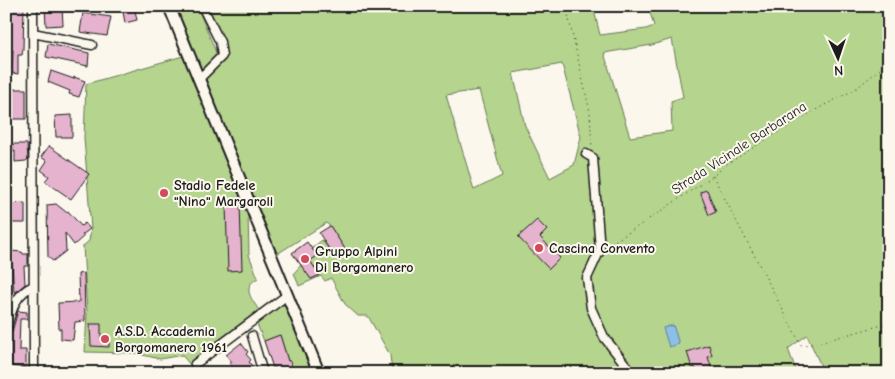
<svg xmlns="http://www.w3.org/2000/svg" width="895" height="379" font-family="'Comic Neue',sans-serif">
<rect width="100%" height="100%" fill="#fbf7ec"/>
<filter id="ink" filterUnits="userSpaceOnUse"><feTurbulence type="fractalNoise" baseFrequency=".02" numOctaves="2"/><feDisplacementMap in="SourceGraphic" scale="10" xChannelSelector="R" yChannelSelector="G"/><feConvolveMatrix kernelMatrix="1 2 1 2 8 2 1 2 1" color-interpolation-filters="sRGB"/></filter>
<g filter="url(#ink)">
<path fill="#b5d48e" stroke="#687855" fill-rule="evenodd" d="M174,6H197L217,55L225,53L204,6H593L600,35L646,29L654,26L648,6H694L696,11L704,6H889V373H824L807,335L788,349L797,373H392L390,355L368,316H358L345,304L331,278L325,281L321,276L299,286L294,273L301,265L311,279L319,275L310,261L317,256L311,249L322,240L334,256L345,249L330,226L326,223L277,254ZM672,39L683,97L671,101L672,131L630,137L604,53L652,45ZM562,64L581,137L574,165L550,178L525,126L513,73ZM479,90L502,176L474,190L446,95Z
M183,56L248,213L249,255L258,278C240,288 253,300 260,312L190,365L182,355L160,359L134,353L85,352L87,312L83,246L89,241L91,229L84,138L86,84Z
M6,141H12L6,184Z
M279,304L286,305L314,373H294L290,361H288L280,335L264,341L256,322Z"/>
<path fill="#8dc0e9" stroke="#607e97" d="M673,325L679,344L669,347L663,328Z"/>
<path fill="#e6b3cf" stroke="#1c1c1c" d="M7,6H24L23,49L22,55H18V74L12,73L13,50H8Z
M45,6H62L63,25L46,26Z
M122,6H134L137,20L125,23Z
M83,13L111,17L107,36L80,32Z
M48,44L89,53L88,66L46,57Z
M51,71L74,79V77L85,81L79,97L69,94L70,91L48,82Z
M11,89H26V119H13Z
M72,115V137H56L55,116Z
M13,144H27L28,159L26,161L15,162V151L13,152Z
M49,146L89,174L71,199L45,181L49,176L41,170L47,161L41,157Z
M707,190L716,212L709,215L700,192Z
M25,203V223H8L9,204Z
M56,204L66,212L68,211L81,226L85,223L90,229L82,235L84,236L74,245L65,233L66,251L53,261L48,257L47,205Z
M226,204H240L242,270L228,271Z
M537,220L547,230L540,237L560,258L549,269L518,237Z
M330,226L345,249L334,257L319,233Z
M307,242L317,256L310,261L320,275L311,279L292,253Z
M11,251L22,252L23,254H28V266H24L25,284L16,292H14Z
M84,273L85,321L75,322L73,340L61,339V329H59L58,303L79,302L78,274Z
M18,311L27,312V319H20L19,350H26V368L11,366L10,333L12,332Z
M90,324H101V338L109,337V347L91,346Z
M280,335L288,361H290L294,373H277L275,367L273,368L264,341Z
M241,343L248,352L246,354L251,360L249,362L253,367L250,370L252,373H238L230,364L232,362L226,355Z
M709,345L712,356L708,357L713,373H696L695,367L692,368L687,352Z"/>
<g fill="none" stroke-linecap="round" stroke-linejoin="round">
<g stroke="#1c1c1c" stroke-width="11">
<path id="minor" d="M33,6L34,373
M33,33L92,45
M199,79L222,56L220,42L202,6
M586,154L593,158L600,250L587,278L591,308L604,337L632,373
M6,329C12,311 14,295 33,286
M252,336L263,373
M195,364L286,296"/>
</g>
<g stroke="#1c1c1c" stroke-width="14">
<path id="major" d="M169,6L319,373"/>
</g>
<path stroke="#1c1c1c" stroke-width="1" stroke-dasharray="1 4" stroke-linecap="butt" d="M566,6L590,112L592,148
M713,176L801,345L814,344L889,323
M607,246L631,231L713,176L727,164L775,134L819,108L854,90L889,62"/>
<use href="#minor" stroke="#fbf7ec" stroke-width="8"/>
<use href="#major" stroke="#fbf7ec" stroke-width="10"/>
</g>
</g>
<g fill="#d1495b" stroke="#fbf7ec" stroke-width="2">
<circle cx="164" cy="193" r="5"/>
<circle cx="539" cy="248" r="5"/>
<circle cx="305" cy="259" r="5"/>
<circle cx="105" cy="339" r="5"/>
</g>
<g text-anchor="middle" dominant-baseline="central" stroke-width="4" stroke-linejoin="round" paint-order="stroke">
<g font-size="14" fill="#1c1c1c" stroke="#fbf7ec">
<text transform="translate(739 148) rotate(-33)">Strada Vicinale Barbarana</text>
</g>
<g font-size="14" font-weight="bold" fill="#1c1c1c" stroke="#fbf7ec" text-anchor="start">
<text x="174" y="185">Stadio Fedele<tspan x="174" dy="16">"Nino" Margaroli</tspan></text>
<text x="549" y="248">Cascina Convento</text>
<text x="315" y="251">Gruppo Alpini<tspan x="315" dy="16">Di Borgomanero</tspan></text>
<text x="115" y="331">A.S.D. Accademia<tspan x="115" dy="16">Borgomanero 1961</tspan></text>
</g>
</g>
<rect width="895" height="379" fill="none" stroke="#fbf7ec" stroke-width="25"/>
<rect x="12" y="12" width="870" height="354" fill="none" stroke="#1c1c1c" stroke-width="2" filter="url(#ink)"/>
<g transform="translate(838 58) rotate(177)" stroke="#fbf7ec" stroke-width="4" paint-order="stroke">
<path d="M0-4L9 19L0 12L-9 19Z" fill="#1c1c1c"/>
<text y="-8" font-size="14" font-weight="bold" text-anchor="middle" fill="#1c1c1c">N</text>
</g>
</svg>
